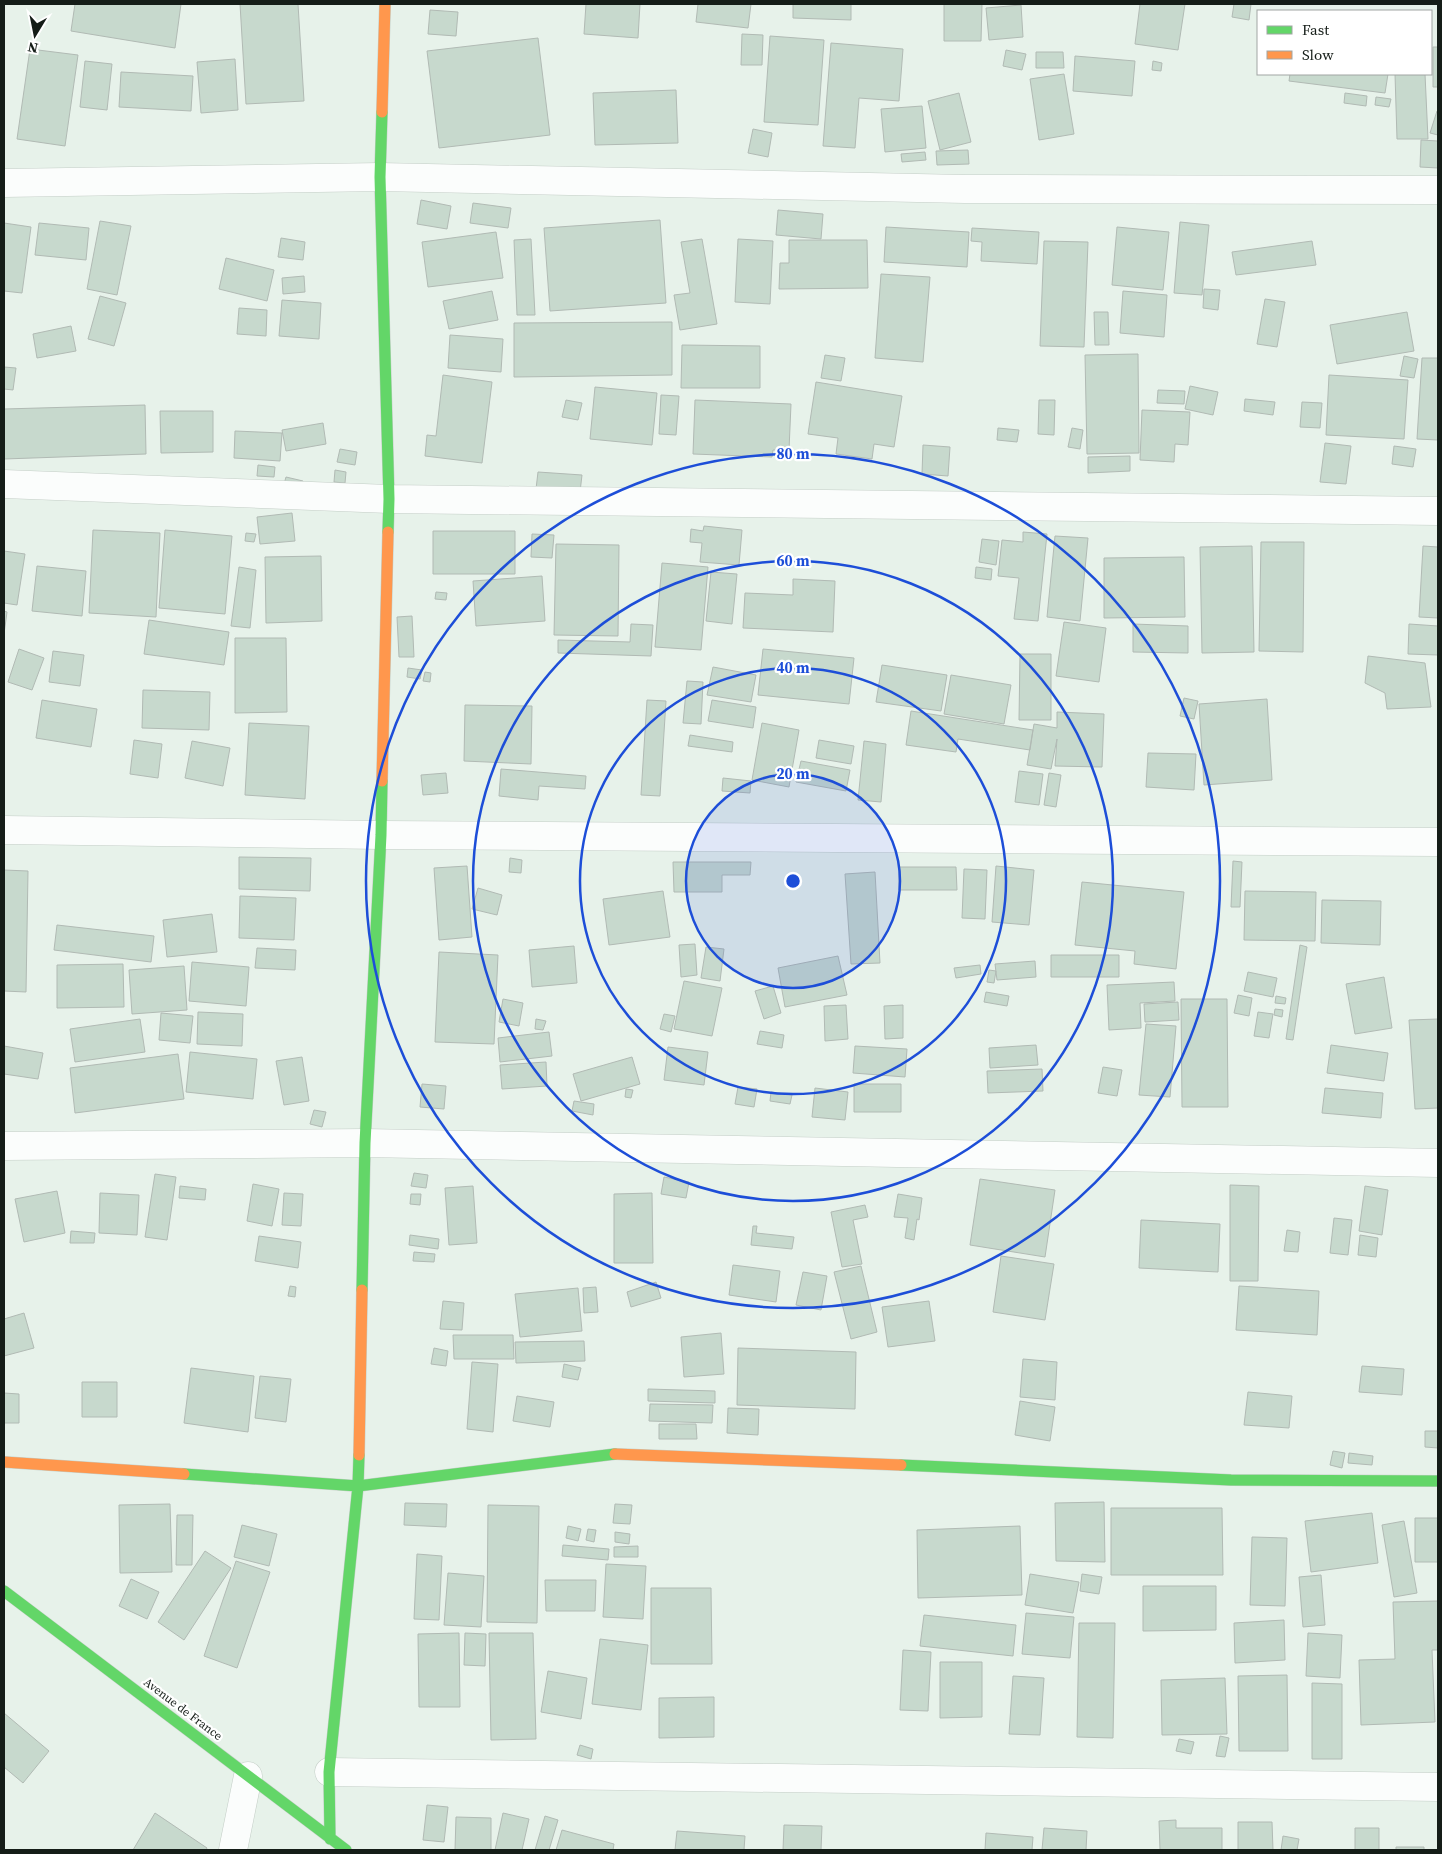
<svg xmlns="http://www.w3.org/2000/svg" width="1442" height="1854" font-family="'Source Serif 4',serif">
<rect width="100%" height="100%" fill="#e7f2ea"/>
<path fill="#c7d9cd" stroke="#b1bab4" d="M75,4H181L175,48L71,31Z
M240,4H298L304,101L246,104Z
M586,4H640L638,38L584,34Z
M698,4H751L748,28L696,22Z
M793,4H851V20L793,18Z
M944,4H982L981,41H944Z
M1140,4H1185L1178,50L1135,44Z
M1234,4H1251L1249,20L1232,17Z
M1021,5L1023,37L989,40L986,8Z
M430,10L458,12L456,36L428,34Z
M742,34L763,35L762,65H741Z
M770,36L824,40L818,125L764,122Z
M538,38L550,135L439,148L427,51Z
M831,43L903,49L899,101L859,98L855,148L823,146Z
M1433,47H1438V87H1433Z
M30,49L78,55L65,146L17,139Z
M1006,50L1026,54L1022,70L1003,66Z
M1036,52H1063L1064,68H1036Z
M1075,56L1135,61L1132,96L1073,91Z
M235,59L238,110L201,113L197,62Z
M85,61L112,64L107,110L80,107Z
M1153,61L1162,63L1161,71L1152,70Z
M121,72L193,76L191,111L119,107Z
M1064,74L1074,134L1039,140L1030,79Z
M1290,74H1388L1385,93L1289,81Z
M1395,74H1425L1428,139H1397Z
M676,90L678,143L595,145L593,93Z
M959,93L971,142L940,150L928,101Z
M1345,93L1367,96L1366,106L1344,103Z
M1376,97L1391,99L1389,107L1375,105Z
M922,106L926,148L885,152L881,109Z
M1437,111H1438V135L1430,133Z
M753,129L772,133L768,157L748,153Z
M1421,140L1438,141V168L1420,167Z
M968,150L969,164L937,165L936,151Z
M925,152L926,160L902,162L901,154Z
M421,200L451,206L447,229L417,224Z
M473,203L511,208L508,228L470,223Z
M778,210L823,214L821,239L776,235Z
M660,220L666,303L550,311L544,228Z
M100,221L131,226L117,295L87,289Z
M1180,222L1209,225L1202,295L1174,293Z
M4,223L31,227L22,293L4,291Z
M39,223L89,228L86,260L35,255Z
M886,227L969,232L967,267L884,262Z
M1117,227L1169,232L1163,290L1112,285Z
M972,228L1039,232L1037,264L981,261L982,242L971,241Z
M496,232L503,278L428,287L422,242Z
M281,238L305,242L303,260L278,257Z
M531,239L535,315H517L514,240Z
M702,239L717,324L680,330L674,295L690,293L681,242Z
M738,239L773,241L770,304L735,302Z
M789,240H867L868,288L779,289L780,263H789Z
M1044,241L1088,242L1084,347L1040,346Z
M1312,241L1316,265L1236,275L1232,252Z
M226,258L274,270L267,301L219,289Z
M881,274L930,277L923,362L875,358Z
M304,276L305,292L283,294L282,278Z
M1204,289L1220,290L1218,310L1203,308Z
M492,291L498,320L449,329L443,301Z
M1123,291L1167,295L1164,337L1120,333Z
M100,296L126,303L114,346L88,339Z
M1265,299L1285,302L1277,347L1257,344Z
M282,300L321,303L319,339L279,336Z
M239,308L267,310L266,336L237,334Z
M1094,312H1108L1109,345H1095Z
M1407,312L1414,351L1337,364L1330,325Z
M672,322V375L514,377V323Z
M71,326L76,351L37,358L33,334Z
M450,335L503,339L501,372L448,368Z
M682,345L760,346V388H681Z
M1138,354L1139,453L1087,454L1085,355Z
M825,355L845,358L841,381L821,378Z
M1404,356L1418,359L1414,378L1400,376Z
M1422,358H1438V440L1417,439Z
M4,367L16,368L13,390L4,389Z
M443,375L492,382L482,463L425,456L427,435L436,436Z
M1329,375L1408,380L1404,439L1326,435Z
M816,382L902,396L894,447L874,444L872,459L836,454L838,438L808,434Z
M1190,386L1218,392L1213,415L1185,409Z
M595,387L657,393L652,445L590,439Z
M1158,390L1185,391L1184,404L1157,403Z
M661,395L679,396L676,435L659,434Z
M1245,399L1275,402L1273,415L1244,411Z
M566,400L582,403L578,420L562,417Z
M695,400L791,404L789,450H773L772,457L693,454Z
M1039,400H1055L1054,435L1038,434Z
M1302,402L1322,403L1320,428L1300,427Z
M145,405L146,454L4,459V409Z
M1142,410L1190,412L1188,445L1175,444L1174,462L1140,460Z
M160,411H213V452L161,453Z
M323,423L326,444L286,451L282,430Z
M998,428L1019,430L1017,442L997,440Z
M1072,428L1083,430L1080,449L1068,447Z
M235,431L282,433L280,461L234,458Z
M1325,443L1351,446L1346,484L1320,482Z
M923,445L950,447L948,476L922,474Z
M1394,446L1416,449L1413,467L1392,464Z
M340,449L357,452L355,465L337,462Z
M1130,456V471L1088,473V457Z
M258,465L275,467L274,477L257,476Z
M335,470L346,472L345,483L334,482Z
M538,472L582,475L580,492L536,489Z
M286,477L303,481L302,488L284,484Z
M292,513L295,541L260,544L257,517Z
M704,526L742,530L739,565L700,562L702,543L690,542L691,529L703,531Z
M93,530L160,533L156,617L89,613Z
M165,530L232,536L225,614L159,608Z
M433,531H515V574H433Z
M1023,532L1047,534L1038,621L1014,619L1019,578L998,576L1002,540L1023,542Z
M246,533L256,534L254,542L245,541Z
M532,534L554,535L552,558L531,557Z
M1055,536L1088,538L1080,621L1047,617Z
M982,539L999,541L996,565L979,562Z
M1261,542H1304L1303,652L1259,651Z
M556,544L619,545L618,636L554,635Z
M1252,546L1254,652L1202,653L1200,547Z
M1423,546L1438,547V618L1419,617Z
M4,551L25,554L17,605L4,603Z
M321,556L322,621L266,623L265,557Z
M1184,557L1185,617L1104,618V558Z
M662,563L708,567L701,650L655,647Z
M37,566L86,571L82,616L32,611Z
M239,567L256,570L250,628L231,626Z
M976,567L992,569L991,580L975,578Z
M711,572L737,574L732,624L706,621Z
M542,576L545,621L476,626L473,581Z
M793,579L835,581L833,632L743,628L745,593L793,595Z
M436,592L447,593L446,600L435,599Z
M4,611L7,612L4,634Z
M412,616L414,657H399L397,617Z
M149,620L229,632L224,665L144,654Z
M1064,622L1106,628L1099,682L1056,676Z
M631,624L653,625L651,656L558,653V640L630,642Z
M1133,624L1188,626V653L1133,652Z
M1409,624L1438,626V655L1408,654Z
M235,638H286L287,712L235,713Z
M19,649L44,658L32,690L8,682Z
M763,649L854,658L849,704L758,695Z
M53,651L84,655L80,686L49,682Z
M1020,654H1051V720H1019Z
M1368,656L1425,663L1431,707L1387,709L1385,693L1365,683Z
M882,665L947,675L941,711L876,702Z
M713,667L756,675L751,702L707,695Z
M408,668L422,670L420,679L407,677Z
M425,672L431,673L430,682L423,681Z
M951,675L1011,685L1004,724L944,714Z
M687,681L703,682L701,724L683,723Z
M143,690L210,692L209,730L142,728Z
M1184,698L1198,701L1194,719L1180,716Z
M1267,699L1272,780L1204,785L1199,704Z
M42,700L97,709L91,747L36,738Z
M647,700L666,701L660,796L641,795Z
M712,700L756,707L753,728L708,721Z
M465,705L532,706L531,764L464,761Z
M911,711L1033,730L1030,750L958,739L956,752L906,745Z
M1057,712L1104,714L1102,767L1055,766L1057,739L1051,769L1027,765L1034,724L1057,728Z
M249,723L309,726L305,799L245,795Z
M762,723L799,730L789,787L752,780Z
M690,735L733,742L732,752L688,746Z
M134,740L162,744L158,778L130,774Z
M819,740L854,746L851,764L816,758Z
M192,741L230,748L223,786L185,778Z
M864,741L886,744L881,802L858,800Z
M1148,753L1196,754L1194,790L1146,787Z
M801,761L850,770L846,791L796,782Z
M501,769L586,776L585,789L539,786L538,800L499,796Z
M1019,771L1043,774L1039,805L1015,802Z
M446,773L448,793L423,795L421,775Z
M1049,773L1061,775L1056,807L1044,805Z
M723,778L751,781L750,793L722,791Z
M239,857L311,858L310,891L239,889Z
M510,858L522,860L521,873L509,872Z
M1233,861L1242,862L1240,907H1231Z
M673,862H751L750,875H722V892H674Z
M467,866L472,937L439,940L434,868Z
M996,866L1034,870L1029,925L992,922Z
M899,867H956L957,890H899Z
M964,869L987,870L985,919L962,918Z
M4,870L28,871L26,992L4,991Z
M875,872L880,963L851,964L845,874Z
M1082,882L1184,892L1176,969L1134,964L1135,951L1075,945Z
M478,888L502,895L497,915L472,909Z
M663,891L670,937L609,945L603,899Z
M1245,891L1316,892L1315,941L1244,940Z
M240,896L296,898L294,940L239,938Z
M1322,900L1381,901L1380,945L1321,943Z
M212,914L217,952L167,957L163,920Z
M57,925L154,936L151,962L54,950Z
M695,944L697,975L681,977L679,945Z
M1300,945L1307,947L1293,1040L1286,1039Z
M574,946L577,983L532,987L529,950Z
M706,947L724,949L720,981L701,978Z
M257,948L296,950L295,970L255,968Z
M439,952L498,955L494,1044L435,1042Z
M1051,955H1119V977H1051Z
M838,956L847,995L785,1007L778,968Z
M1035,961L1036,977L997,980L995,964Z
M192,962L249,967L246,1006L189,1001Z
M123,964L124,1007L57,1008V965Z
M980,965L981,974L956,978L954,968Z
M184,966L187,1010L132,1014L129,970Z
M989,970L996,971L994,983L987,982Z
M1248,972L1277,978L1273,997L1244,991Z
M1384,977L1392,1028L1355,1034L1346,984Z
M684,981L722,988L712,1036L674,1029Z
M1174,982L1175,1001L1140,1003L1141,1028L1109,1030L1107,985Z
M773,986L781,1013L764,1019L755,991Z
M986,992L1009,996L1007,1006L984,1002Z
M1238,995L1252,998L1249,1016L1234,1013Z
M1276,996L1286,998L1285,1004L1275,1003Z
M503,999L523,1003L519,1026L499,1022Z
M1181,999H1227L1228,1107H1182Z
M1178,1002L1179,1020L1145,1022L1144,1004Z
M846,1005L848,1039L825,1041L824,1006Z
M903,1005V1038L885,1039L884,1006Z
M1275,1009L1283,1010L1282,1017L1274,1015Z
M198,1012L243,1014L242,1046L197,1044Z
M1258,1012L1273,1014L1269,1038L1254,1036Z
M161,1013L193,1016L190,1043L159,1040Z
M664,1014L675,1016L671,1032L660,1029Z
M140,1019L145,1052L75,1062L70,1029Z
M536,1019L546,1021L543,1030L535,1029Z
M1438,1019V1108L1415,1109L1409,1020Z
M1146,1024L1176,1026L1170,1097L1139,1095Z
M760,1031L784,1035L782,1048L757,1044Z
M549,1032L552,1056L500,1062L498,1038Z
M1036,1045L1038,1065L990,1068L989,1048Z
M1331,1045L1388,1053L1384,1081L1327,1073Z
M4,1046L43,1053L38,1079L4,1074Z
M855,1046L907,1049L905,1077L853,1073Z
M668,1047L708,1052L704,1085L664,1080Z
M190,1052L257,1059L253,1099L186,1092Z
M178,1054L184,1099L75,1113L70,1068Z
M302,1057L309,1101L284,1105L276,1061Z
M632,1057L640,1084L581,1101L573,1074Z
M546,1062L547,1086L502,1089L500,1065Z
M1103,1067L1122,1070L1117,1096L1098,1093Z
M1042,1069L1043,1091L988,1093L987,1071Z
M422,1084L446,1086L444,1109L420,1107Z
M854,1084H901V1112H854Z
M738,1087L757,1089L754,1107L735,1104Z
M815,1088L848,1092L845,1120L812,1117Z
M1325,1088L1383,1093L1381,1118L1322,1113Z
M626,1089L633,1090L631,1098L625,1097Z
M771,1092L792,1095L790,1104L770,1101Z
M574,1101L594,1104L593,1115L572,1111Z
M314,1110L326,1112L322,1127L310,1124Z
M414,1173L428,1175L426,1188L411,1186Z
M155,1174L176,1177L167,1240L145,1237Z
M664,1177L689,1182L686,1198L661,1194Z
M980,1179L1055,1190L1045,1257L970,1245Z
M253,1184L279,1189L272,1226L247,1221Z
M1230,1185L1259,1186L1258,1281H1230Z
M180,1186L206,1189L205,1200L179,1198Z
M473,1186L477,1243L449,1245L445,1188Z
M1365,1186L1388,1190L1382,1235L1359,1231Z
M57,1191L65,1233L24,1242L15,1199Z
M100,1193L139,1195L137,1235L99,1233Z
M284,1193L303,1194L301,1226L282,1225Z
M652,1193L653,1263H614V1194Z
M411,1194H421L420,1205L410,1204Z
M898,1194L922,1198L919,1220L917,1219L914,1240L905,1238L908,1218L894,1217Z
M865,1205L868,1217L853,1220L862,1264L842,1267L831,1212Z
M1334,1218L1352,1220L1348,1255L1330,1253Z
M1141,1220L1220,1224L1218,1272L1139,1268Z
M753,1226H757L756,1233L794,1237L792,1249L751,1245Z
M1287,1230L1300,1232L1298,1252L1284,1251Z
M71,1231L95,1233L94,1243H70Z
M410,1235L439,1239L438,1249L409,1245Z
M1360,1235L1378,1238L1376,1257L1358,1255Z
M259,1236L301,1242L298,1268L255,1261Z
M414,1252L435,1254L434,1262L413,1261Z
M1001,1256L1054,1264L1045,1320L993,1312Z
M733,1265L780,1271L776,1302L729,1295Z
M861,1266L877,1332L851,1339L834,1272Z
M803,1272L827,1276L821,1310L796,1305Z
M656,1282L661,1298L631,1307L627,1292Z
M290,1286L296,1287L295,1297L288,1296Z
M1239,1286L1319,1291L1317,1335L1236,1330Z
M596,1287L598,1312L584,1313L583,1288Z
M578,1288L582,1331L520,1337L515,1294Z
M443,1301L464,1303L462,1330L440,1329Z
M929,1301L935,1341L888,1347L882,1307Z
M24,1313L34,1348L4,1356V1319Z
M721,1333L724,1374L684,1377L681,1337Z
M453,1335H513L514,1359H454Z
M584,1341L585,1361L516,1363L515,1342Z
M434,1348L448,1351L446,1366L431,1364Z
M738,1348L856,1352L855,1409L737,1405Z
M1023,1359L1057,1362L1055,1400L1020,1397Z
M472,1362L498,1364L493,1432L467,1429Z
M564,1364L581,1368L578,1380L562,1377Z
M1362,1366L1404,1369L1402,1395L1359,1392Z
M191,1368L254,1376L248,1432L184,1423Z
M260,1376L291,1379L286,1422L255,1418Z
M82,1382H117V1417H82Z
M648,1389L715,1391V1403L648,1401Z
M1248,1392L1292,1396L1289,1428L1244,1425Z
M4,1393L19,1394V1423H4Z
M517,1396L554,1402L550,1427L513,1421Z
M1020,1401L1055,1407L1050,1441L1015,1435Z
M650,1404L713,1405L712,1423L649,1421Z
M728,1408L759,1409L758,1435L727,1433Z
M659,1424H696L697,1439H659Z
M1425,1431H1438V1448L1425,1447Z
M1333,1451L1345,1453L1342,1468L1330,1465Z
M1349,1453L1373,1456L1372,1465L1348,1463Z
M1104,1502L1105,1562L1056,1561L1055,1503Z
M405,1503L447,1504L446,1527L404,1525Z
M170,1504L172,1572L120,1573L119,1505Z
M615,1504L632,1505L630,1524L613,1523Z
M488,1505L539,1506L537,1623L487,1622Z
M1111,1508H1222L1223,1575H1111Z
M1372,1513L1378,1563L1311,1572L1305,1521Z
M177,1515H193L192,1565H176Z
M1415,1518H1438V1562H1415Z
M1404,1521L1417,1593L1394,1597L1382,1525Z
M242,1525L277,1534L269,1566L234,1557Z
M568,1526L581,1529L578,1541L566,1538Z
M1020,1526L1022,1595L918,1598L917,1530Z
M588,1529L596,1530L594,1542L586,1540Z
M615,1532L630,1534L629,1544L615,1542Z
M1252,1537L1287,1538L1285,1606L1250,1605Z
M563,1545L609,1549L608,1560L562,1556Z
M638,1546V1557H614V1547Z
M205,1551L231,1568L184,1640L158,1622Z
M417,1554L442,1556L439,1620L414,1619Z
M236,1561L270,1572L237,1668L204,1656Z
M606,1564L646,1566L643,1619L603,1617Z
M448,1573L484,1576L481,1627L444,1625Z
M1030,1574L1079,1582L1073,1613L1025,1605Z
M1082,1574L1102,1577L1099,1594L1080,1591Z
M1321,1575L1325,1625L1303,1627L1299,1577Z
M131,1579L159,1592L147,1619L119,1606Z
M545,1580H596L595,1611H546Z
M1143,1586H1216V1630L1143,1631Z
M651,1588H711L712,1664H651Z
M1438,1601V1650H1432L1435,1722L1361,1725L1359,1660L1395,1659L1393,1602Z
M1026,1613L1074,1617L1070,1658L1022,1654Z
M924,1615L1016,1625L1013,1656L920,1646Z
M1284,1620L1285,1660L1235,1663L1234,1623Z
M1079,1623H1115L1113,1738L1077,1737Z
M459,1633L460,1707H419L418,1634Z
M465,1633L486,1634L485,1666L464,1665Z
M489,1633H533L536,1739L491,1740Z
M1308,1633L1342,1635L1340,1678L1306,1676Z
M600,1639L648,1645L641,1710L592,1704Z
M903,1650L931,1652L928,1711L900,1710Z
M940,1662H982V1717L940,1718Z
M548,1671L587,1678L581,1719L541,1712Z
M1287,1675L1288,1751H1239L1238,1676Z
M1013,1676L1044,1678L1040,1735L1009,1734Z
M1225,1678L1227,1734L1162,1735L1161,1680Z
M1312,1683L1342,1684V1759H1312Z
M714,1697V1737L659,1738V1698Z
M4,1713L49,1751L23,1783L4,1767Z
M1220,1736L1229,1738L1225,1757L1216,1756Z
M1179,1739L1194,1742L1191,1754L1176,1751Z
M580,1745L593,1749L591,1759L577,1755Z
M427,1805L448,1807L444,1842L423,1840Z
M155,1813L207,1848L206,1850H133Z
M503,1813L529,1819L522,1850H495Z
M545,1816L558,1820L549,1850H535Z
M456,1817L491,1818V1850H455Z
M1176,1820V1828H1222V1850H1160L1159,1821Z
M1238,1822H1272L1273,1850H1238Z
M784,1825L822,1826L821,1850H783Z
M1044,1828L1087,1831L1086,1850H1042Z
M1355,1828H1379V1850H1355Z
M562,1830L614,1844L613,1850H556Z
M677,1831L745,1836L744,1850H675Z
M986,1833L1033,1837L1032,1850H985Z
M1283,1836L1299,1839L1297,1850H1281Z
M1396,1847H1424V1850H1396Z"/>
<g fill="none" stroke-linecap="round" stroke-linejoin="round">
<g stroke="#c4cec7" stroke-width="29">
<path id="street" d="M4,183L380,177L965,189L1438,190
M4,484L389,499L1438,511
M4,830L381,835L1438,842
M4,1146L365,1143L1438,1163
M329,1772L1438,1787
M233,1850L248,1776"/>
</g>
<g stroke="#c4cec7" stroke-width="12">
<path id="fast" d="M382,112L380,177L389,499L388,532
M362,1290L365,1143L381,835L382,781
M901,1465L1231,1480L1438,1481
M184,1474L358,1486L615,1454
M4,1591L346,1850
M330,1839L329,1772L358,1486L359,1455"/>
</g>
<g stroke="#c4cec7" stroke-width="12">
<path id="slow" d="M382,112L385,4
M382,781L388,532
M615,1454L901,1465
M359,1455L362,1290
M4,1462L184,1474"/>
</g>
<use href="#street" stroke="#fbfdfc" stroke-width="28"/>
<use href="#fast" stroke="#63d668" stroke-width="11"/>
<use href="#slow" stroke="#ff974d" stroke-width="11"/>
</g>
<circle cx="793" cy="881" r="107" fill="#1d4ed8" fill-opacity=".12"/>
<g fill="none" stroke="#1d4ed8" stroke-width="2.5">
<circle cx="793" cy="881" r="107"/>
<circle cx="793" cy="881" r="213"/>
<circle cx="793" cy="881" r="320"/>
<circle cx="793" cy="881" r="427"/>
</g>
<g text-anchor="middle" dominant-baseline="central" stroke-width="4.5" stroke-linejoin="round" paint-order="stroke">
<g font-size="12" fill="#151d18" stroke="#fff">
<text transform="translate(183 1709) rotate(37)">Avenue de France</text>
</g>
</g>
<circle cx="793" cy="881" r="8" fill="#1d4ed8" stroke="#fff" stroke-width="2.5"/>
<g font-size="15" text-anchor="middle" font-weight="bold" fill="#1d4ed8" stroke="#fff" stroke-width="4.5" stroke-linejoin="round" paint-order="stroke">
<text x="793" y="459">80 m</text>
<text x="793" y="566">60 m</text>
<text x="793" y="673">40 m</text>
<text x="793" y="779">20 m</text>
</g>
<rect width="1442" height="1854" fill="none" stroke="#151d18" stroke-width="10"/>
<rect x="1257" y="10" width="175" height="65" fill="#ffffff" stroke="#a1a5a3"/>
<rect x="1267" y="26" width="25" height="8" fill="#63d668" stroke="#a1a5a3"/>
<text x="1302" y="35" font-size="15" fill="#151d18">Fast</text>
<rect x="1267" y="51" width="25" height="8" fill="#ff974d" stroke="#a1a5a3"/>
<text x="1302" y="60" font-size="15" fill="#151d18">Slow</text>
<g transform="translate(35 35) rotate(190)" stroke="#ffffff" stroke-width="4" paint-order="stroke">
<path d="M0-4L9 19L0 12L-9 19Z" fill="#151d18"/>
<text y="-8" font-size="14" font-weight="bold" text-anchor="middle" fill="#151d18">N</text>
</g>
</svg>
